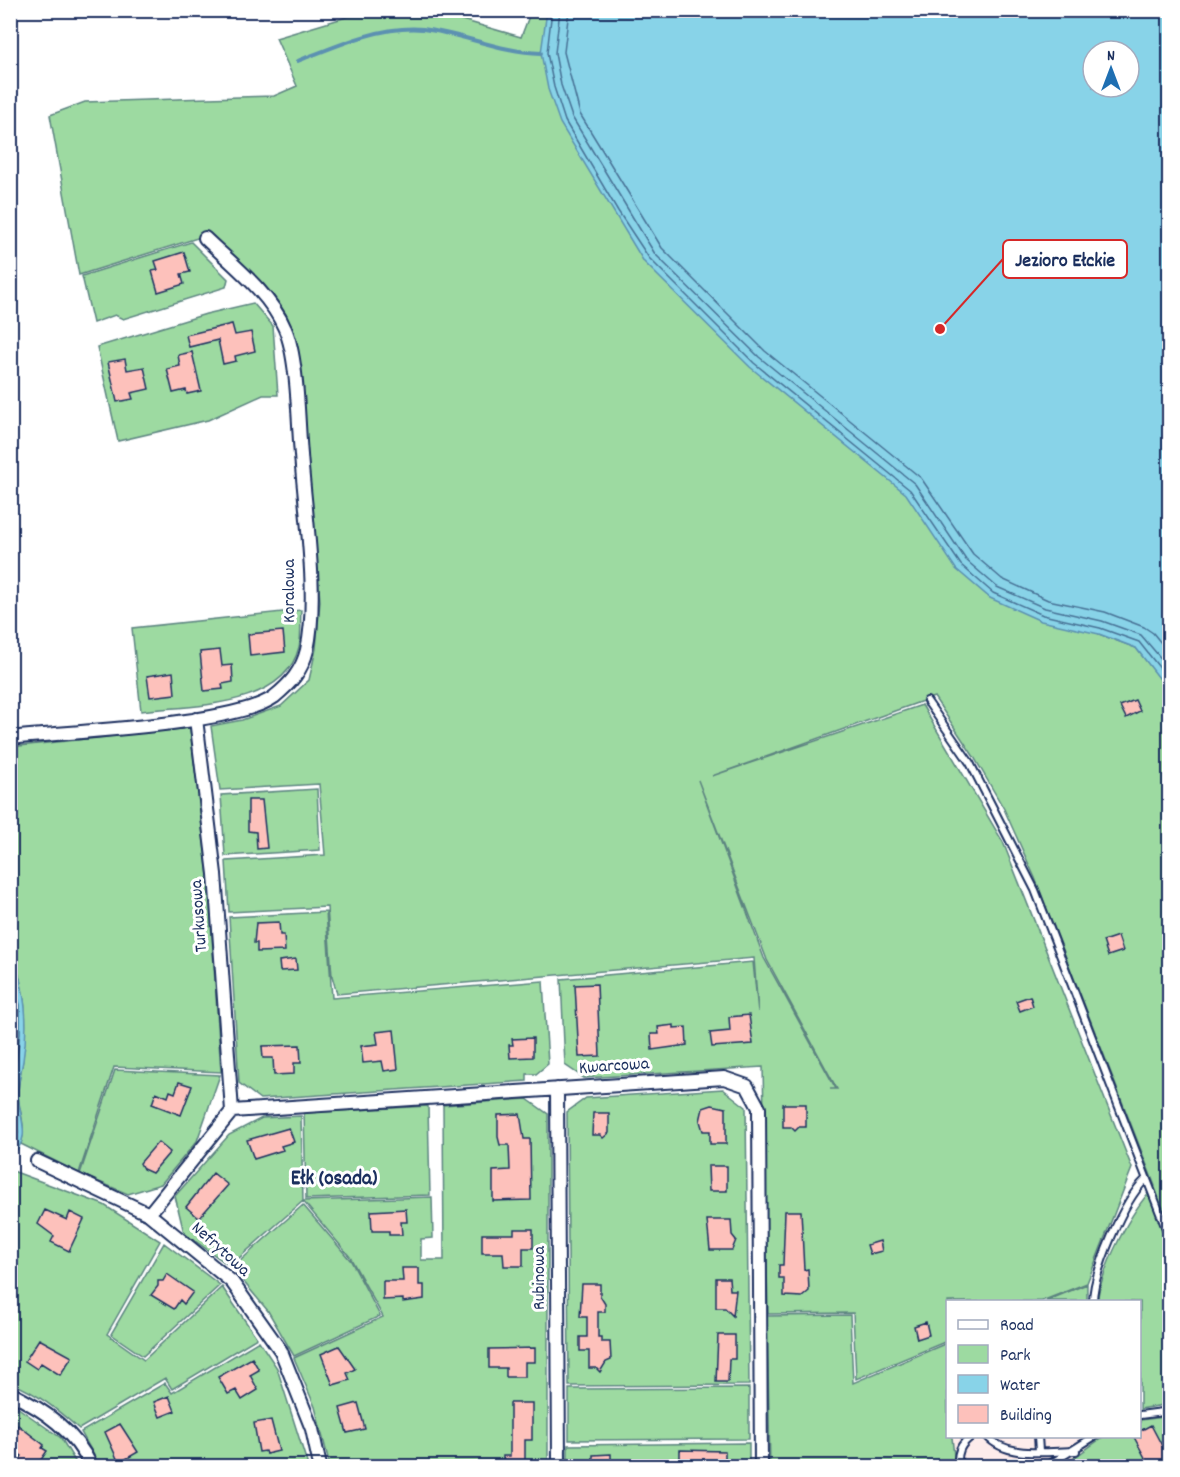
<svg xmlns="http://www.w3.org/2000/svg" width="1180" height="1477" font-family="Dekko,sans-serif">
<rect width="100%" height="100%" fill="#fff"/>
<filter id="ink" filterUnits="userSpaceOnUse"><feTurbulence type="fractalNoise" baseFrequency=".0167" numOctaves="2"/><feDisplacementMap in="SourceGraphic" scale="12" xChannelSelector="R" yChannelSelector="G"/><feConvolveMatrix kernelMatrix="1 2 1 2 8 2 1 2 1" color-interpolation-filters="sRGB"/></filter>
<g filter="url(#ink)">
<path fill="#feeceb" d="M952,1437H1103L1063,1466H955Z"/>
<path fill="#9ddaa1" stroke="#5c8480" stroke-width="1.5" fill-rule="evenodd" d="M431,11L521,37L531,11H567L1099,634L1136,648L1170,691L1169,1404L1140,1409V1302L1097,1301C1103,1266 1130,1211 1155,1186L1035,878L1004,809L974,757L934,697L712,776L922,705L1003,842L1132,1168L1087,1283L1042,1301L948,1302L947,1341L856,1379L853,1313L768,1314L763,1067L584,1078L565,1065L561,979L753,962L758,1012L754,958L337,994L332,976L327,907L229,912L226,861L325,855L319,784L220,790L211,726L242,720L281,706L309,680L316,649L320,601L301,373L294,334L286,314L272,295L210,234L79,275L50,115L85,102L274,96L297,86L276,38L350,16ZM698,780L767,960L837,1089H830H836L764,958Z
M191,242L228,279L226,287L123,319L115,315L93,323L82,276Z
M253,303L273,326L278,395H263L208,420L118,441L97,347L206,314Z
M301,610C300,621 302,635 299,647C284,709 190,705 141,711L132,628Z
M190,728L208,876L221,1072L114,1067L79,1173L21,1144C27,1125 19,1113 18,1094C18,1082 22,1070 23,1058C28,1021 26,988 11,953L10,747Z
M317,789L320,850L225,856L221,795Z
M326,912L332,998L543,981L548,1064L536,1074H527V1081L260,1099L239,1083L229,917Z
M115,1070L220,1075L197,1141L161,1184L128,1194L80,1174Z
M723,1089L746,1107L749,1385L569,1386L567,1112L586,1098Z
M527,1099L548,1114V1466H330L315,1407L294,1358L383,1317L350,1257L303,1201L230,1266L184,1233L175,1196L229,1135L262,1118L301,1116L303,1201L432,1197L433,1238L421,1239V1260H444L443,1105Z
M428,1106L430,1195L306,1199L304,1113Z
M10,1170L104,1205L160,1241L107,1334L144,1360L222,1287L257,1338L172,1389L165,1378L79,1429C58,1410 37,1393 11,1383Z
M303,1205L351,1261L380,1316L294,1356L268,1311L232,1268Z
M164,1243L220,1285L143,1356L111,1334Z
M1087,1284V1301H1046Z
M850,1315L853,1383L947,1343L948,1436L952,1437L955,1466H770L767,1316Z
M259,1341L277,1368L308,1466H100L81,1432L165,1383L172,1393Z
M749,1388V1439L569,1440V1389Z
M14,1405L61,1438L78,1466H11V1410Z
M1165,1417L1169,1425V1466H1063L1103,1437L1140,1436V1420Z
M749,1443V1466H568V1445Z"/>
<path fill="#88d3e8" stroke="#5c91b1" stroke-width="1.5" fill-rule="evenodd" d="M547,11H1169V691L1136,648L1099,634L1041,621L990,598L956,569L906,494L750,367L644,262L560,123L548,89L541,53ZM1093,51H1129V87H1093Z
M11,953C26,988 29,1024 23,1061C21,1072 18,1082 18,1093C18,1117 34,1137 11,1156Z"/>
<g fill="none" stroke-linecap="round" stroke-linejoin="round">
<path stroke="#477195" stroke-width="1.5" d="M552,10L547,53L554,87L565,121L618,211L649,258L754,363L910,490L961,565L993,593L1043,615L1100,628L1139,642L1170,681
M560,10L555,53L561,85L572,117L655,254L759,357L915,484L966,560L997,587L1045,608L1102,621L1141,635L1170,669
M569,10L564,52L580,114L662,248L765,351L921,478L973,554L1002,579L1048,600L1105,612L1144,627L1153,633L1170,654
M10,968L20,1005V1033L12,1095L18,1133L10,1149"/>
<path stroke="#5c91b1" stroke-width="4" d="M298,61C336,46 382,25 423,29C463,34 501,52 541,53"/>
</g>
<path fill="#fdc1bb" stroke="#1b2f5e" stroke-width="1.5" d="M184,252L190,272L181,274L184,284L158,292L152,271L158,270L155,261Z
M232,324L235,335L251,332L255,351L235,356L236,361L223,364L218,340L189,347L186,335Z
M192,352L201,391L187,394L186,390L173,393L167,369L180,366L178,355Z
M125,359L127,370L144,367L149,389L131,393L133,399L117,402L108,362Z
M283,631L285,652L250,656L248,634Z
M220,650L222,666L232,665L233,682L222,684L223,689L204,691L200,652Z
M173,672L175,694L150,697L147,676Z
M1135,700L1140,711L1126,718L1120,706Z
M248,800H262L267,848L257,849L256,832L248,831Z
M279,922L280,935H284L285,951L257,952V943H254L256,923Z
M1118,936L1123,951L1108,956L1103,941Z
M296,959L297,970L280,971L279,961Z
M597,984L600,1056L579,1057L575,985Z
M1030,996L1033,1006L1020,1011L1016,1001Z
M749,1015L753,1044L712,1047L710,1033L730,1031L729,1017Z
M674,1025V1028L686,1027L687,1045L652,1050L651,1034H659L658,1027Z
M394,1030L398,1069L384,1071L382,1061L363,1063L361,1046L378,1044L376,1032Z
M533,1038V1057L510,1058L509,1045H513L512,1039Z
M300,1045L301,1063H294V1074L274,1075L273,1058H263L262,1046Z
M179,1082L192,1086L181,1115L152,1104L156,1092L168,1097L170,1091L175,1093Z
M783,1104H806V1127H799L795,1131L791,1127H783Z
M712,1105L726,1108V1144H710V1131H703L700,1121L703,1108Z
M593,1113H609V1133L603,1138L600,1135H592Z
M520,1114L524,1139H530L531,1200L493,1201V1171L510,1170L509,1145H500L498,1137V1115Z
M289,1128L294,1142L281,1146L283,1150L254,1159L247,1140Z
M158,1142L170,1152L152,1173L143,1169L140,1163Z
M708,1166H727V1191H709Z
M213,1173L228,1185L199,1218L186,1207Z
M406,1209L407,1222H401L402,1235H389V1231H372L371,1211Z
M45,1210L67,1220L70,1212L84,1219L69,1251L51,1242L54,1236L38,1224Z
M785,1211H801L804,1270L808,1269L809,1291L802,1297L784,1296V1278H779V1265H783Z
M707,1220H731L732,1235L736,1240L732,1250H710Z
M514,1229H533V1248H523V1266H504L503,1253H482V1234H514Z
M880,1241L882,1251L870,1254L867,1245Z
M402,1268H419V1285H424V1299L403,1302V1299L383,1300V1281H403Z
M167,1274L193,1292L184,1304L180,1300L174,1309L151,1295L158,1286V1281H163Z
M716,1278H729L730,1290H736L733,1316L725,1308H716Z
M582,1284H600V1296L605,1304V1312H598V1337H601V1342H610L611,1360L606,1362L600,1372L596,1368H589V1351H580V1337H587V1317H580Z
M926,1322L929,1335L917,1339L914,1326Z
M718,1335H735V1359H729L728,1382H716Z
M39,1339L72,1357L60,1375L41,1363L37,1369L25,1361Z
M339,1346L355,1369L347,1373L350,1380L333,1385L321,1354Z
M535,1348V1362H525V1377H506V1368H489V1349Z
M252,1358L259,1370L250,1375L258,1390L242,1400L236,1390L228,1394L218,1377Z
M169,1396L175,1411L160,1417L154,1402Z
M358,1403L365,1429L347,1433L340,1408Z
M510,1403H532V1440H525V1467H503V1456H510Z
M271,1420L279,1451L266,1454L265,1451L259,1452L254,1423Z
M120,1424L138,1452L119,1463L105,1432Z
M18,1425L44,1445L42,1448L47,1451L36,1467H15L22,1456L12,1449L17,1441L10,1435Z
M1151,1425L1170,1461V1467H1150L1134,1437H1140V1431Z
M680,1450L725,1451V1467H680Z
M611,1454V1467H593V1455Z"/>
<g fill="none" stroke-linecap="round" stroke-linejoin="round">
<g stroke="#1b2f5e" stroke-width="10">
<path id="lane" d="M927,701L970,763L1035,890L1170,1239
M1093,1302C1093,1272 1124,1200 1145,1180
M1140,1415L1170,1411
M987,1436C1007,1459 1048,1451 1076,1451
M1038,1436L1039,1451
M958,1466C957,1453 960,1444 972,1436
M1047,1466L1095,1436"/>
</g>
<g stroke="#1b2f5e" stroke-width="16">
<path id="street" d="M196,719L215,874L232,1111
M10,738C66,732 235,725 274,697C290,684 302,671 307,650C319,597 305,511 301,455C298,422 298,358 285,329C270,293 233,265 205,238
M557,1089L559,1466
M37,1161L149,1214L232,1282L281,1351L312,1429L320,1466
M149,1214L232,1111L724,1078L747,1086L759,1108L761,1466
M10,1393C44,1410 75,1431 91,1466"/>
</g>
<use href="#lane" stroke="#fff" stroke-width="6"/>
<use href="#street" stroke="#fff" stroke-width="12"/>
</g>
</g>
<g text-anchor="middle" dominant-baseline="central" stroke-width="6" stroke-linejoin="round" paint-order="stroke">
<g font-size="18" fill="#1b2f5e" stroke="#fff">
<text transform="translate(290 591) rotate(-90)">Koralowa</text>
<text transform="translate(200 916) rotate(-94)">Turkusowa</text>
<text transform="translate(614 1067) rotate(-4)">Kwarcowa</text>
<text transform="translate(220 1250) rotate(42)">Nefrytowa</text>
<text transform="translate(540 1278) rotate(-90)">Rubinowa</text>
</g>
<g font-size="21" font-weight="bold" fill="#1b2f5e" stroke="#fff">
<text x="334" y="1180">Ełk (osada)</text>
</g>
</g>
<path fill="none" stroke="#d62828" stroke-width="2" d="M940 329L1003 259"/>
<circle fill="#d62828" stroke="#fff" stroke-width="2" cx="940" cy="329" r="6"/>
<rect fill="#fff" stroke="#d62828" stroke-width="2" x="1003" y="240" width="124" height="38" rx="6"/>
<g font-size="20" text-anchor="middle" font-weight="bold" fill="#1b2f5e">
<text x="1065" y="266">Jezioro Ełckie</text>
</g>
<rect width="1180" height="1477" fill="none" stroke="#fff" stroke-width="36"/>
<rect x="18" y="18" width="1144" height="1441" fill="none" stroke="#1b2f5e" stroke-width="2" filter="url(#ink)"/>
<rect x="946" y="1300" width="195" height="138" fill="#ffffff" stroke="#a4acbf" stroke-width="1.5"/>
<rect x="958" y="1320" width="30" height="9" fill="#ffffff" stroke="#a4acbf" stroke-width="1.5"/>
<text x="1000" y="1330" font-size="18" fill="#1b2f5e">Road</text>
<rect x="958" y="1345" width="30" height="18" fill="#9ddaa1" stroke="#a4acbf" stroke-width="1.5"/>
<text x="1000" y="1360" font-size="18" fill="#1b2f5e">Park</text>
<rect x="958" y="1375" width="30" height="18" fill="#88d3e8" stroke="#a4acbf" stroke-width="1.5"/>
<text x="1000" y="1390" font-size="18" fill="#1b2f5e">Water</text>
<rect x="958" y="1405" width="30" height="18" fill="#fdc1bb" stroke="#a4acbf" stroke-width="1.5"/>
<text x="1000" y="1420" font-size="18" fill="#1b2f5e">Building</text>
<g transform="translate(1111 69)"><circle r="28" fill="#ffffff" stroke="#a4acbf" stroke-width="1.5"/>
<path d="M0-4.5L10 22L0 15L-10 22Z" fill="#1f6fb2"/>
<text y="-9" font-size="16" font-weight="bold" text-anchor="middle" fill="#1b2f5e">N</text>
</g>
</svg>
